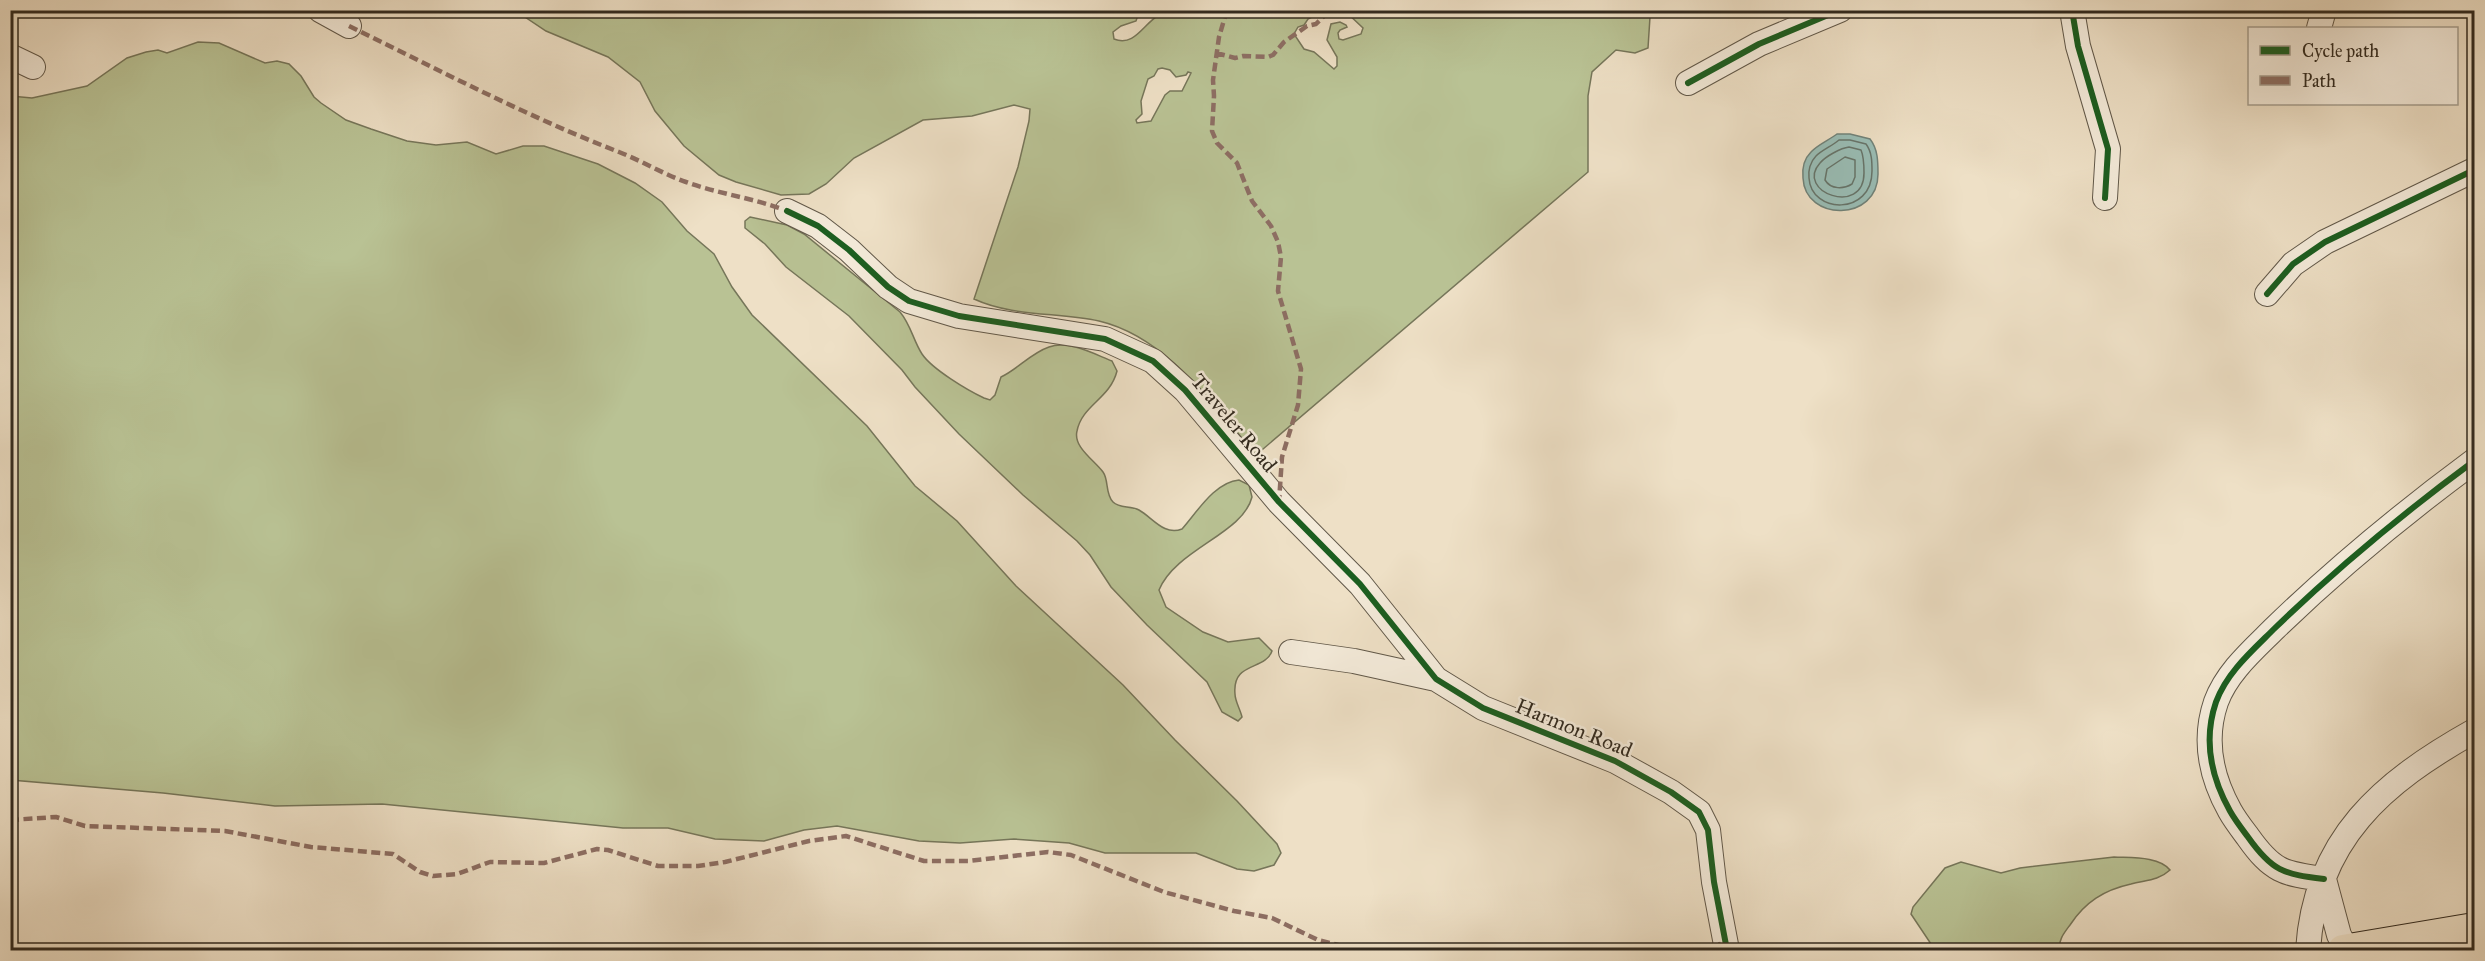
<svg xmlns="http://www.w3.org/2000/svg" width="2485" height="961" font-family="'IM FELL Great Primer',serif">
<rect width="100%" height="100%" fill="#eee0c6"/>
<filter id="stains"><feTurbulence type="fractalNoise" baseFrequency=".00333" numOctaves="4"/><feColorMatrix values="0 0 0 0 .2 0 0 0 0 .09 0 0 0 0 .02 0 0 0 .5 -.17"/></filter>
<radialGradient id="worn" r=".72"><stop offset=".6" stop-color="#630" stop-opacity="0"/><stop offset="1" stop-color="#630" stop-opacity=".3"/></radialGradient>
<path fill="#b9c294" stroke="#76765a" stroke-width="1.5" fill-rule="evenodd" d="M1192,10L1315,11L1314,16L1308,19L1304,25L1298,27L1294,34L1304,49L1314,52L1334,69L1337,66V57L1327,40L1331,24L1340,22L1346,25L1347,27L1340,30L1338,33L1339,39L1343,40L1361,34L1363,28L1345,11L1647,10L1650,17L1648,48L1635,53L1616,50L1592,72L1588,96V172L1256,455C1213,405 1167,337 1099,321C1058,312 1013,317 974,299L1018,167L1029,121L1030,109L1014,105L972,116L923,120L854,158L826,184L809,194L781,195L736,182L719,175L684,146L655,111L640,82L608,57L546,31L516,11H1133L1137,18L1136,21L1121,26L1113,32L1114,39C1135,47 1143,24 1159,15C1167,17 1183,13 1192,10ZM1162,68L1170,70L1176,77L1186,75L1188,72L1191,73L1182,91H1170L1165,95L1151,121L1137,123L1136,120L1142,114L1141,101L1148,79L1154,76L1158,69Z
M198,42L219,43L265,63L277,61L289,64L301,76L314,97L321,103L346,120L371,129L407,141L436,145L467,142L496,154L523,146H544L598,164L635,183L662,202L687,231L714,254L732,287L752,315L867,426L915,486L957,521L1016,586L1123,685L1175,740L1237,801L1277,844L1281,853L1274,865L1254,871L1237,869L1196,853H1105L1069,843L1014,839L960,843L919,841L837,826L804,830L764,841L715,839L668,828H623L382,804L275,806L163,793L11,780V96L32,98L87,86L127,58L146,52L158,50L167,53Z
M750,217L787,225L804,234L900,312C911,325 913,340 922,354C932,369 967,390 984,398L990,400L995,395L1001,377C1018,369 1031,353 1049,347C1069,340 1094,354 1112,361L1117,371C1110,399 1082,405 1077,431C1073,447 1094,460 1103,472C1109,480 1105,494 1113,502C1120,509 1130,505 1139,510C1153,518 1164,536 1182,529C1197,512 1215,482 1239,480L1249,485L1252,497C1243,534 1176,549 1159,590L1166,607L1203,632L1228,642L1259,638L1272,651C1265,671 1232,661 1235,694C1235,701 1240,709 1242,717L1238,721L1222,712L1207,682L1147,625L1111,587L1090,555L1077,541L1023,495L959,434L915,387L902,370L849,316L786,267L765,244L745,228V221Z
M2114,857C2131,858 2159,856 2170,870C2158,881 2146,880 2131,884C2104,890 2085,902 2070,925C2064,933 2058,940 2060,950H1935L1911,914L1913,907L1945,868L1961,862L2001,873L2020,868Z"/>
<path fill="#99bdb5" stroke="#708279" stroke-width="1.5" d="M1837,134H1850L1870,139C1878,149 1878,162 1878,174C1878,222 1805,222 1803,178C1802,169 1804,159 1811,152C1817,145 1829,140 1837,134Z"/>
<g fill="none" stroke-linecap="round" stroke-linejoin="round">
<path stroke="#66746a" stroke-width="1.5" d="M1839,140H1850L1866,144C1872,152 1872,162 1872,171C1872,216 1811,214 1809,178C1808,171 1810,162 1816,156C1822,150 1832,146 1839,140Z
M1849,147L1861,150C1864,157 1864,165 1864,173C1864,217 1794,192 1820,163C1826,156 1841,148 1849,147Z
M1845,157L1855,160V177L1852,184C1844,189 1831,190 1825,180L1827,169Z"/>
<g stroke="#615849" stroke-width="26">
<path id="minor" d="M320,10L349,26
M2072,10L2078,46L2108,149L2105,198
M2319,28L2324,10
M10,56L33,67
M1688,83L1759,44L1840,10
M787,211L818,226L849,250L888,287L909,301L959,316L1105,339L1153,361L1185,390L1279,502L1360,584L1436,679L1483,708L1615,761L1671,792L1699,812L1708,830L1714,882L1727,950
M2267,294L2293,264L2325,242L2474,170
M1291,652L1354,661L1436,679
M2324,879C2283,874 2272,871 2248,837C2242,829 2235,820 2230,811C2211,777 2203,740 2216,702C2227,672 2253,650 2275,628C2337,568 2405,512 2474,461
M2324,879L2339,935L2347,950
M2308,950C2315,839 2383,782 2474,731"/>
</g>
<g stroke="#322a1f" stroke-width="32">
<path id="major" d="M2343,950L2474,928"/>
</g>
<use href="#minor" stroke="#f4ebda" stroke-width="24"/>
<use href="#major" stroke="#eee0c6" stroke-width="30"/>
<path stroke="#8d6e63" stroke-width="4.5" stroke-dasharray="9 4.5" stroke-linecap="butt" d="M1227,10L1219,37L1213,80L1214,96L1212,131L1217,143L1237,163L1252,201L1271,226L1278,242L1281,257L1278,291L1301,369L1298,405L1282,457L1279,502
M349,26C439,70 526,116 619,152C642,161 663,174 686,182C719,194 754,198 787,211
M1216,53L1235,58L1243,56L1268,57L1273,55L1284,42L1307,26L1316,24L1328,12L1334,10
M10,820L56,817L85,826L225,831L311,847L393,854L420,872L433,876L457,874L490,862L544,863L597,849L608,850L658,866H698L725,862L809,841L846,836L924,861H968L1048,852L1071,855L1164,892L1234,911L1272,918L1318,940L1342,946L1376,950
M1692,950L1725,943"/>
<g stroke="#f4ebda" stroke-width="10">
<path id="cycleway" d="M2072,10L2078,46L2108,149L2105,198
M1688,83L1759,44L1840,10
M787,211L818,226L849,250L888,287L909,301L959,316L1105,339L1153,361L1185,390L1279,502L1360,584L1436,679L1483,708L1615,761L1671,792L1699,812L1708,830L1714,882L1727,950
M2267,294L2293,264L2325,242L2474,170
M2324,879C2283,874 2272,871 2248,837C2242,829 2235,820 2230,811C2211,777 2203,740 2216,702C2227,672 2253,650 2275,628C2337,568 2405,512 2474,461"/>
</g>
<use href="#cycleway" stroke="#1b5e20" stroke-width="6"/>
</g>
<g text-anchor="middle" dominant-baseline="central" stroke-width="5" stroke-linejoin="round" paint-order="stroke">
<g font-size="21" fill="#322a1f" stroke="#f4ebda">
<text transform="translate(1234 423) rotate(50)">Traveler Road</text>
<text transform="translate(1574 728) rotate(22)">Harmon Road</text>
</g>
</g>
<rect width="2485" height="961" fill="none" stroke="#eee0c6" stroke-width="36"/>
<rect x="12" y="12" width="2461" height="937" fill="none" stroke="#322a1f" stroke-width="3"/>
<rect x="18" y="18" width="2449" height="925" fill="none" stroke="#322a1f" stroke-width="1.5"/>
<rect x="2248" y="27" width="210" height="78" fill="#f4ebda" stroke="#a69e8f" stroke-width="1.5"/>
<rect x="2260" y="46" width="30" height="9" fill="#1b5e20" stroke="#a69e8f" stroke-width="1.5"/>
<text x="2302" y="57" font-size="18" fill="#322a1f">Cycle path</text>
<rect x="2260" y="76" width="30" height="9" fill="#8d6e63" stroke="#a69e8f" stroke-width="1.5"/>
<text x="2302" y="87" font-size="18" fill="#322a1f">Path</text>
<rect width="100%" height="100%" filter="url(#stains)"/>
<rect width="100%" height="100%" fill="url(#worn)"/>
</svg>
